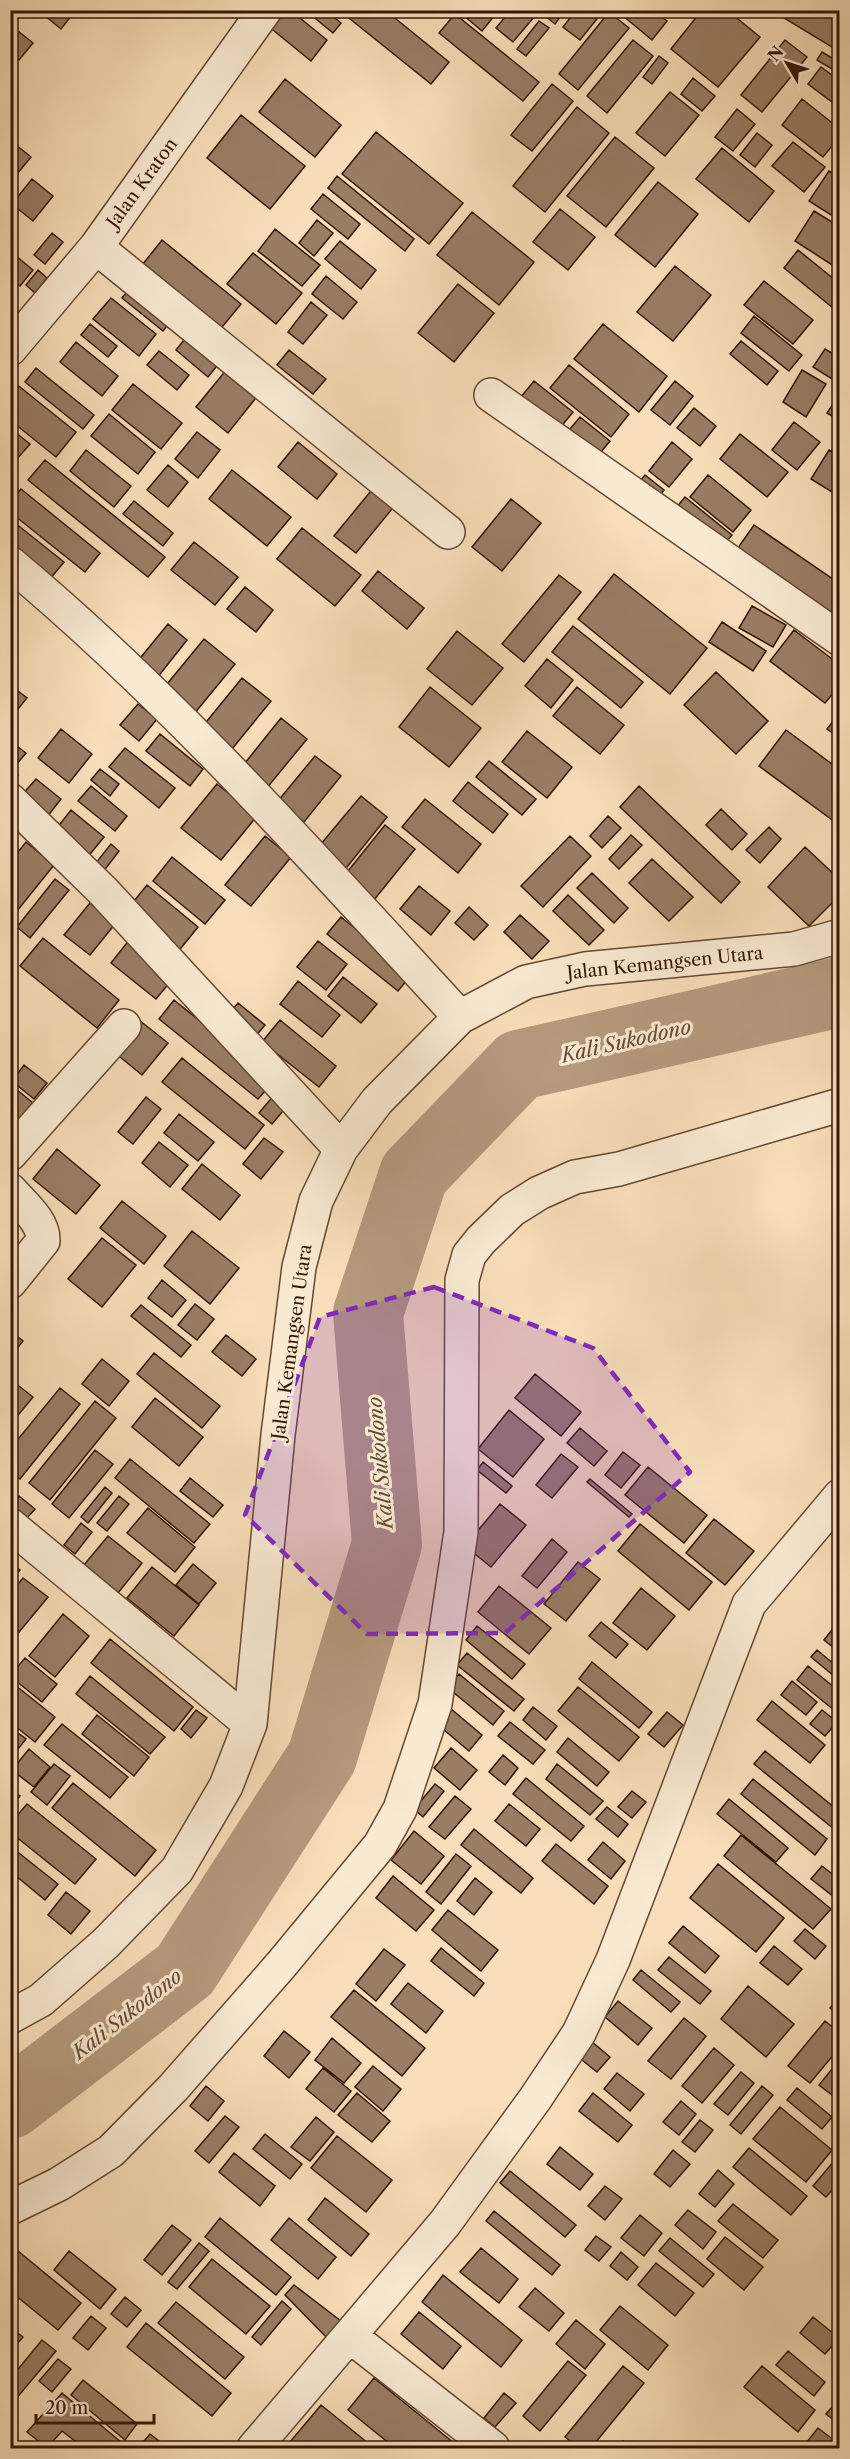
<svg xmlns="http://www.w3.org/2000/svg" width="850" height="2459" font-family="'Libre Caslon Text',serif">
<rect width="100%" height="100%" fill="#f8deba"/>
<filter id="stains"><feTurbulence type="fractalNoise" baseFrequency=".00333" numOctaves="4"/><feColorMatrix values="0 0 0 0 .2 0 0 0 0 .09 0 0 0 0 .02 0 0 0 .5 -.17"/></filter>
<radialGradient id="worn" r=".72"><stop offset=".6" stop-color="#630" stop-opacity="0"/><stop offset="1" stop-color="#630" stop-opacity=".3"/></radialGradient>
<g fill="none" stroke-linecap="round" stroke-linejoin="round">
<path stroke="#b59a7d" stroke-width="70" d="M10,2104L185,1970L322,1757L387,1544L368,1313L414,1174L519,1065L840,992"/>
</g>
<path fill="#997e64" stroke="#331606" stroke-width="1.5" d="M38,10H76L61,29Z
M281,10H290L327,40L311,61L268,26Z
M305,10H326L341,23L333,33Z
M339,10H385L449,62L431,84Z
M457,10H499L482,31Z
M511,10H527L534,17L513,42L496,28Z
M538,10H565L555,24Z
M576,10H594L600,15L580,40L563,27Z
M616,10H654L667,21L652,40Z
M702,10H727L760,37L718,87L671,49Z
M771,10H838L840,52Z
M609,12L629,28L578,90L559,74Z
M455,14L539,82L523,101L439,33Z
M539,21L549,28L526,56L517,49Z
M13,27L33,43L19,60L10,53Z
M633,40L653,56L607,113L587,96Z
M785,40L807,57L762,112L741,95Z
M822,52L840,63V74L817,60Z
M659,56L668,63L652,84L643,77Z
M821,67L840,81V108L808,84Z
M693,78L715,96L702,111L681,94Z
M285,79L341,125L315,157L259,112Z
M552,84L573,101L532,151L511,135Z
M670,92L699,115L665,156L636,133Z
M802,99L840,129V136L823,157L782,125Z
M577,107L609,133L545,212L513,186Z
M737,109L755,124L733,151L715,137Z
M241,115L305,166L270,209L207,158Z
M376,132L463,203L429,244L342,174Z
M757,133L772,145L755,167L740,155Z
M615,137L654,168L606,227L567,196Z
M10,140L31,157L12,180L10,179Z
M793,142L825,167L804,192L772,166Z
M722,148L774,191L749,222L696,179Z
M829,171L840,178L839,220L809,201Z
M337,176L414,239L405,251L328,188Z
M32,179L53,196L33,221L12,204Z
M658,182L698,214L655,267L615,235Z
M323,194L360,224L348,239L311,209Z
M560,209L595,237L568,270L533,242Z
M814,211L840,227V270L795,241Z
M472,212L534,262L499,305L437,255Z
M317,220L333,233L314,256L299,243Z
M275,229L320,265L302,286L258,251Z
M52,233L63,242L45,264L34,255Z
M162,240L241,304L213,338L135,274Z
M340,241L376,270L361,289L325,259Z
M798,250L840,284V300L833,308L784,268Z
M253,253L302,293L276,324L227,284Z
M16,256L33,270L20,286L10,279V262Z
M675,266L711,295L673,341L637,312Z
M38,270L47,278L35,293L26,285Z
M326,276L357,302L343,319L312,294Z
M764,281L813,320L793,344L744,305Z
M458,284L494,313L454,362L418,333Z
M133,285L173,318L163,331L122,298Z
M111,298L156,334L139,356L93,319Z
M311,302L327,315L303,344L288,332Z
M754,316L802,355L789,371L741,333Z
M90,324L117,346L108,357L81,335Z
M603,324L667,376L639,412L574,359Z
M840,329V343L833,338Z
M192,330L224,357L208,377L176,350Z
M741,341L778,371L767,385L730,354Z
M76,342L118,376L102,396L60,362Z
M825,349L840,358V384L813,367Z
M289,350L326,379L313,394L277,365Z
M159,351L189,375L177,390L147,365Z
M569,365L629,414L611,437L550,388Z
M36,368L94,415L83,429L25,382Z
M227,369L259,394L228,433L196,407Z
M802,370L826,384L806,417L783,402Z
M10,379L76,432L56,457L10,420Z
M534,381L573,412L555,434L516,403Z
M675,381L693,396L670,425L651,410Z
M133,384L182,423L161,449L112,410Z
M840,394V421L827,413Z
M694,408L716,426L700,446L677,428Z
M109,414L155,452L138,474L91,436Z
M580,417L610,441L595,459L565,435Z
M794,422L820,442L797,470L772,450Z
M10,428L30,444L16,460L10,456Z
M197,432L220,450L198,478L175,459Z
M740,434L788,472L767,497L720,459Z
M298,442L337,474L317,499L278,467Z
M672,442L692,459L669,487L649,471Z
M86,450L131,486L114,507L70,471Z
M829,450L840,457V497L811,479Z
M45,460L165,557L148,577L28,480Z
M168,465L188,482L168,507L147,490Z
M232,470L291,517L267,546L209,499Z
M645,475L664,490L652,504L634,488Z
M708,475L751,510L733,532L690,497Z
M375,486L396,504L356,553L334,536Z
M21,489L100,553L85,572L10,512V502Z
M685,497L732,535L718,552L671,514Z
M511,499L541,523L502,571L472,547Z
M134,501L173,533L163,546L123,514Z
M10,519L64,562L45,585L10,557Z
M754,525L840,584V638L728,562Z
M302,528L361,575L335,606L277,559Z
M194,542L238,577L215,605L171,570Z
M378,571L424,608L407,629L362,591Z
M614,574L707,648L670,694L578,619Z
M559,575L581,592L524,662L502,644Z
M245,587L273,610L256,632L227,609Z
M752,606L786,625L773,647L739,628Z
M722,622L766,651L753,671L709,642Z
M168,624L187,640L157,678L137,662Z
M573,626L643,682L621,708L552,652Z
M794,630L840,665V685L825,703L770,661Z
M457,631L503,668L472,705L427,669Z
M204,639L235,664L194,714L163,689Z
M547,659L573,680L551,708L525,686Z
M716,672L768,721L736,754L684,705Z
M242,678L271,701L232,749L203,726Z
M10,685L27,698L10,719Z
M430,687L481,728L449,767L399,727Z
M577,687L624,725L600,754L553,716Z
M138,704L157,719L139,741L120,725Z
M840,712V738L827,729Z
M281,718L307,739L266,789L241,768Z
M61,729L92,754L69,783L38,758Z
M786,730L840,770V817L835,822L759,766Z
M527,731L572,767L547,798L502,762Z
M160,734L203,769L190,786L146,751Z
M10,741L26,753L15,766L10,762Z
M125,748L175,788L159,808L109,767Z
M315,756L341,776L304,822L278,801Z
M489,761L536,799L522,815L476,777Z
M10,768L18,775L10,784Z
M100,769L119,784L110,796L91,780Z
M36,779L61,799L47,817L21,796Z
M468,782L508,814L493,833L453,801Z
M217,784L257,816L221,860L181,828Z
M91,786L127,816L115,831L78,801Z
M639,786L740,882L721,903L620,807Z
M361,796L387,817L343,872L316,850Z
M425,799L481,844L458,873L402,827Z
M721,809L747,834L732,850L706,825Z
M71,810L104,837L86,859L53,833Z
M608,816L621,828L602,848L590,836Z
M10,821L20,829L10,841Z
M385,825L415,849L374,900L344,876Z
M769,827L781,839L760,863L746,850Z
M631,835L642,845L619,869L609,859Z
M265,836L291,857L251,906L225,885Z
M570,836L591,856L543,907L521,886Z
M26,842L54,865L17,911L10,905V862Z
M111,844L119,851L100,876L91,869Z
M805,847L840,880V895L809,926L768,887Z
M172,857L225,900L205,924L153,881Z
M652,859L693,897L669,921L629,883Z
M592,873L628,908L614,923L577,888Z
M55,879L69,890L30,938L17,927Z
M147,885L198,927L177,953L126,911Z
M419,886L450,911L431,935L400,909Z
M568,895L604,930L589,945L553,911Z
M90,903L115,924L90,955L64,935Z
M469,907L488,925L474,940L455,923Z
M520,915L549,941L532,959L504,932Z
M341,917L412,974L398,991L327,934Z
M43,938L119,1000L97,1028L20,966Z
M130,939L175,976L156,999L111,963Z
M318,941L347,964L326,990L297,967Z
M343,977L377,1004L361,1023L328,996Z
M298,981L340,1015L322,1037L280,1004Z
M174,1000L274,1081L258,1099L159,1019Z
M238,1003L265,1025L254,1038L227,1016Z
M139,1020L168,1043L142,1075L114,1052Z
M280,1020L336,1066L319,1087L262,1042Z
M182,1058L264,1125L245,1149L162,1082Z
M24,1065L47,1083L34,1099L12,1081Z
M10,1084L33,1103L10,1131Z
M275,1094L288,1105L272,1124L259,1113Z
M146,1097L161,1109L133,1144L118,1132Z
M179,1114L214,1142L198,1161L164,1133Z
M264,1138L283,1152L261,1179L243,1164Z
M159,1142L188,1165L170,1187L142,1163Z
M57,1149L100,1185L76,1214L33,1179Z
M202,1164L240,1195L220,1220L182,1189Z
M122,1201L166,1236L144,1264L100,1228Z
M10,1229L17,1234L10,1242Z
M192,1231L239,1268L210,1304L164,1266Z
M102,1238L136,1265L102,1307L68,1279Z
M162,1280L186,1300L172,1317L148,1298Z
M195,1304L214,1319L197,1340L178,1325Z
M141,1305L191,1345L181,1357L131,1316Z
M10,1331L23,1341L16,1350L10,1346Z
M226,1335L256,1359L242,1376L212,1352Z
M154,1353L220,1406L202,1428L137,1374Z
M102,1359L129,1381L109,1406L82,1384Z
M535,1374L581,1412L561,1436L515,1398Z
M10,1379L33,1397L10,1425Z
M60,1388L80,1404L20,1479L10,1471V1449Z
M155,1398L203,1437L179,1466L132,1427Z
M95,1401L116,1418L50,1500L29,1483Z
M509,1410L544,1439L513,1477L478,1449Z
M580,1428L607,1451L594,1466L567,1443Z
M95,1450L113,1464L69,1518L52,1504Z
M623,1452L640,1465L621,1488L605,1475Z
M561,1454L578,1467L552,1498L536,1485Z
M130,1459L210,1524L194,1543L115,1478Z
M483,1462L512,1486L506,1493L477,1470Z
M648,1467L707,1515L684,1543L625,1495Z
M190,1478L223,1505L213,1517L180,1491Z
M590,1479L632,1514L629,1517L587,1482Z
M105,1487L112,1493L88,1523L81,1517Z
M19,1496L35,1509L27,1518L12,1505Z
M119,1496L129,1504L107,1531L97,1523Z
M500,1504L526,1525L491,1567L465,1546Z
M148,1508L195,1547L175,1572L127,1533Z
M714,1519L754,1551L725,1585L686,1553Z
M81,1523L92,1532L75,1554L64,1545Z
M640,1524L712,1582L689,1610L618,1551Z
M108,1536L142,1563L118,1593L84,1565Z
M552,1539L567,1552L537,1588L522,1576Z
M10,1562L20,1570L10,1581Z
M578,1562L600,1579L566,1621L544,1604Z
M193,1564L216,1583L199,1604L176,1585Z
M152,1567L199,1605L174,1636L127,1598Z
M23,1578L48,1597L10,1643V1594Z
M499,1586L551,1628L529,1654L478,1612Z
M641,1588L675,1616L647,1650L613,1623Z
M63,1614L89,1636L55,1677L29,1656Z
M839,1621H840V1653L824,1640Z
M601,1622L628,1644L616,1658L589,1636Z
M477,1626L525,1664L512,1679L466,1640Z
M110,1639L193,1707L174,1731L91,1663Z
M817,1650L840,1669V1681L811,1657Z
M467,1653L524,1699L514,1711L457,1665Z
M25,1658L57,1684L42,1702L10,1676Z
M592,1662L652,1712L639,1728L579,1679Z
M808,1666L840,1692V1715L797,1680Z
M459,1674L504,1711L493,1725L448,1688Z
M90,1676L165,1737L150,1754L76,1694Z
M10,1681L55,1717L35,1742L10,1722Z
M792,1681L817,1702L806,1715L781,1695Z
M578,1687L639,1737L619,1761L558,1711Z
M772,1701L825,1745L810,1763L757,1720Z
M533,1707L557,1726L546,1740L523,1720Z
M450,1708L482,1735L469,1751L437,1724Z
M196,1710L207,1718L191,1738L181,1729Z
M822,1710L837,1722L825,1736L810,1724Z
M667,1712L683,1725L664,1747L648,1734Z
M97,1715L149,1757L134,1776L82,1734Z
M510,1722L545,1750L533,1764L498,1736Z
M62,1724L128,1777L110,1798L44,1745Z
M10,1727L26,1739L10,1759Z
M568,1738L609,1772L597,1786L557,1752Z
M451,1748L477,1770L460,1790L434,1768Z
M29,1749L50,1767L34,1787L12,1770Z
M765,1751L840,1812V1834L754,1764Z
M503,1755L518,1768L505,1785L489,1772Z
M54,1764L70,1776L47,1805L31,1792Z
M557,1764L603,1801L590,1815L546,1779Z
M526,1778L584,1826L571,1841L513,1794Z
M753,1779L827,1839L815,1855L741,1794Z
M73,1783L156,1850L135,1876L52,1808Z
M435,1784L444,1791L423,1817L414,1809Z
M10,1789L20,1796L10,1808Z
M632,1791L646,1802L632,1818L618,1807Z
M455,1796L471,1809L445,1839L429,1827Z
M729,1799L788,1848L776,1862L717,1814Z
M27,1804L96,1859L75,1884L10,1832V1824Z
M509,1804L540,1829L526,1846L495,1821Z
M607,1807L628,1824L618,1837L596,1819Z
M474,1829L533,1878L521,1893L461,1845Z
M414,1831L444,1856L421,1884L391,1860Z
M741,1835L831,1909L813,1929L724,1856Z
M603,1842L625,1861L611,1879L588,1860Z
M556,1844L608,1886L594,1904L542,1861Z
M10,1846L58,1884L45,1900L10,1871Z
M456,1854L471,1866L441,1904L426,1892Z
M718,1864L784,1918L756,1952L690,1898Z
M822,1866L840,1880L838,1900L811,1879Z
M393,1876L434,1910L416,1931L376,1898Z
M475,1878L492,1892L474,1915L457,1901Z
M66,1892L90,1911L71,1934L48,1915Z
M448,1910L498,1950L481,1971L432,1930Z
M683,1926L719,1956L705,1973L669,1943Z
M805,1929L826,1946L815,1959L794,1941Z
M840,1938V1951L833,1946Z
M774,1946L802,1969L788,1985L760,1963Z
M441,1948L484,1983L474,1996L431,1961Z
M384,1949L405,1965L376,2001L356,1984Z
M669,1957L711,1991L700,2004L658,1970Z
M641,1970L680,2002L671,2012L633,1980Z
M408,1983L443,2011L426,2033L391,2004Z
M748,1986L794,2024L766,2057L721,2019Z
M354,1990L425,2048L402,2076L331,2017Z
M840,1997V2016L830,2008Z
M618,2001L652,2028L638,2045L605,2017Z
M684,2018L706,2036L671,2079L648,2061Z
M825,2021L840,2033V2047L810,2083L788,2066Z
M284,2031L310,2052L289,2078L264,2056Z
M332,2038L361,2063L344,2083L315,2060Z
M591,2041L610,2057L597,2072L577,2056Z
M714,2048L734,2065L702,2103L682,2086Z
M840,2059V2086L832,2095L819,2085Z
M373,2066L401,2089L383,2111L355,2087Z
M323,2068L351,2091L334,2112L306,2089Z
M741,2072L754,2083L728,2115L714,2104Z
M617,2073L644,2094L630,2111L604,2089Z
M206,2086L224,2101L208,2121L190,2106Z
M762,2086L773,2095L741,2134L730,2125Z
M797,2088L832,2117L822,2129L787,2100Z
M357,2093L390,2121L372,2142L338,2115Z
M593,2093L632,2125L618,2142L579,2111Z
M681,2101L696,2114L679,2135L663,2122Z
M780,2107L832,2150L806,2182L753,2139Z
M225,2116L239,2127L209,2163L195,2151Z
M316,2117L334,2132L310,2161L291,2147Z
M700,2120L713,2130L695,2152L682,2142Z
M265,2134L302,2164L290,2179L253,2149Z
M337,2136L392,2180L366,2212L311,2168Z
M560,2147L593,2174L580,2190L547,2164Z
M749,2148L807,2196L791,2215L733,2167Z
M673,2150L690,2164L670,2187L654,2174Z
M234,2153L275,2186L260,2206L219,2172Z
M840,2154V2181L826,2197L813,2186Z
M718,2170L734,2184L715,2207L699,2194Z
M510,2171L576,2225L565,2237L500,2183Z
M605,2186L622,2199L605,2220L588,2206Z
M325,2198L369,2234L351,2256L308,2220Z
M733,2204L778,2240L763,2258L718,2221Z
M688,2210L716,2232L703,2249L675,2225Z
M494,2211L560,2265L552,2275L486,2221Z
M640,2215L662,2233L644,2256L621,2238Z
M220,2218L291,2277L276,2295L205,2237Z
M289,2218L336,2257L318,2279L271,2240Z
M172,2225L191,2240L162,2275L144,2260Z
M596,2236L611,2247L599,2261L585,2250Z
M725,2237L763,2267L744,2290L707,2259Z
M670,2238L714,2274L703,2287L659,2251Z
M199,2243L209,2251L177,2289L168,2282Z
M12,2246L81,2303L58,2330L10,2291Z
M481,2248L518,2279L499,2303L460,2272Z
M69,2251L116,2289L100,2309L54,2270Z
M621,2252L638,2267L627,2280L610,2266Z
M212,2259L270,2306L246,2334L189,2287Z
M656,2263L694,2293L675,2316L638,2285Z
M443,2275L522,2340L501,2367L422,2302Z
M294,2285L341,2321L327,2338L285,2295Z
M535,2288L564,2313L549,2331L519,2307Z
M125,2297L141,2310L127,2327L111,2314Z
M282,2301L291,2309L261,2345L252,2337Z
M176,2302L244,2357L225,2379L158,2323Z
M620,2306L668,2345L648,2370L600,2330Z
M419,2312L461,2346L443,2369L401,2334Z
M91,2316L106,2328L88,2350L73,2338Z
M813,2317L839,2338L825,2354L800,2333Z
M576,2320L605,2344L585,2369L556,2344Z
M146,2323L231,2393L212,2416L127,2347Z
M10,2327L23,2337L10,2352Z
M42,2340L56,2351L10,2406V2379Z
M788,2351L825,2382L814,2396L776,2365Z
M58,2359L71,2369L52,2392L39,2381Z
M568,2361L586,2375L540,2431L523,2416Z
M623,2366L644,2383L591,2448H579L565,2437Z
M762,2366L815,2410L798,2432L744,2387Z
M374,2378L460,2448H395L348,2410Z
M83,2380L137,2424L125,2440L71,2395Z
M62,2393L121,2442L116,2448H84L62,2431L47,2448L27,2432Z
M504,2393L516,2403L495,2427L484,2418Z
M840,2398V2425L826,2414Z
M321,2405L374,2448H285Z
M818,2428L840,2445V2448H813L806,2443Z
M150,2434L168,2448H138Z
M623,2441L632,2448H616Z"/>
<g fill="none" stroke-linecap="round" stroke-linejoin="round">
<g stroke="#644833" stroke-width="36">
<path id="minor" d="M96,247L448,532
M10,349L96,247L265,10
M491,395L840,639
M10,563C174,700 316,861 460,1017
M10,800L103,891L341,1149
M10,1154L124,1026
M10,1190C22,1204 44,1221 43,1241L10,1282
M10,1525L250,1724
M10,2017L41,2000L106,1943L177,1870L226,1786L250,1724L278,1435L299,1267L316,1201L341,1149L377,1101L460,1017L526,982L585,969L794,949L840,936
M10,2208L59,2184L111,2151L173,2088L281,1965L380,1845L400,1809L435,1704L461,1532L462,1280L469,1255L481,1240L512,1210L539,1193L575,1177L619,1169L840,1105
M350,2336L493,2448
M254,2448L445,2223L535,2099L579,2033L613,1960L749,1604L840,1496"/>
</g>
<use href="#minor" stroke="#faead2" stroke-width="33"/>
</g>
<path fill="#7b2cbf" fill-opacity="0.2" stroke="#7b2cbf" stroke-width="4.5" stroke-dasharray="12 8" stroke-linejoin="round" d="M434,1287L593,1348L690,1472L505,1633L367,1634L245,1515L320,1317Z"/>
<g text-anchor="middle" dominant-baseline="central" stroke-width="6" stroke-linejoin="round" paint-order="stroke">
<g font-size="18" fill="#331606" stroke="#faead2">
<text transform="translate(142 183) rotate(-54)">Jalan Kraton</text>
<text transform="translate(665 963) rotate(-6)">Jalan Kemangsen Utara</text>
<text transform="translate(292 1342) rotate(-82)">Jalan Kemangsen Utara</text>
</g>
<g font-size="20" font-style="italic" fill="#674b36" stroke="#faead2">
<text transform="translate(626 1041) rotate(-13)">Kali Sukodono</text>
<text transform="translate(380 1463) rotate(-95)">Kali Sukodono</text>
<text transform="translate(127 2014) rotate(-38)">Kali Sukodono</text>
</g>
</g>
<rect width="850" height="2459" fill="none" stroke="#f8deba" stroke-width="36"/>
<rect x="12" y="12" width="826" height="2435" fill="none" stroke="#331606" stroke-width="3"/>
<rect x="18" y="18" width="814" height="2423" fill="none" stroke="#331606" stroke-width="1.5"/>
<g transform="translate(787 63) rotate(309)" stroke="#faead2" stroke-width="4.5" paint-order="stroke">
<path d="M0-4.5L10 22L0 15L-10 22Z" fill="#331606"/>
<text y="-9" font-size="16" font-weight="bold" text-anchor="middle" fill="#331606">N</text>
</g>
<path d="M36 2414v9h118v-9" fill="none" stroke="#331606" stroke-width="3"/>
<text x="45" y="2414" font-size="18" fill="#331606" stroke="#faead2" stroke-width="4.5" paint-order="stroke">20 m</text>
<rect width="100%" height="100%" filter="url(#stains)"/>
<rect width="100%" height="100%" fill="url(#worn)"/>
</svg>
